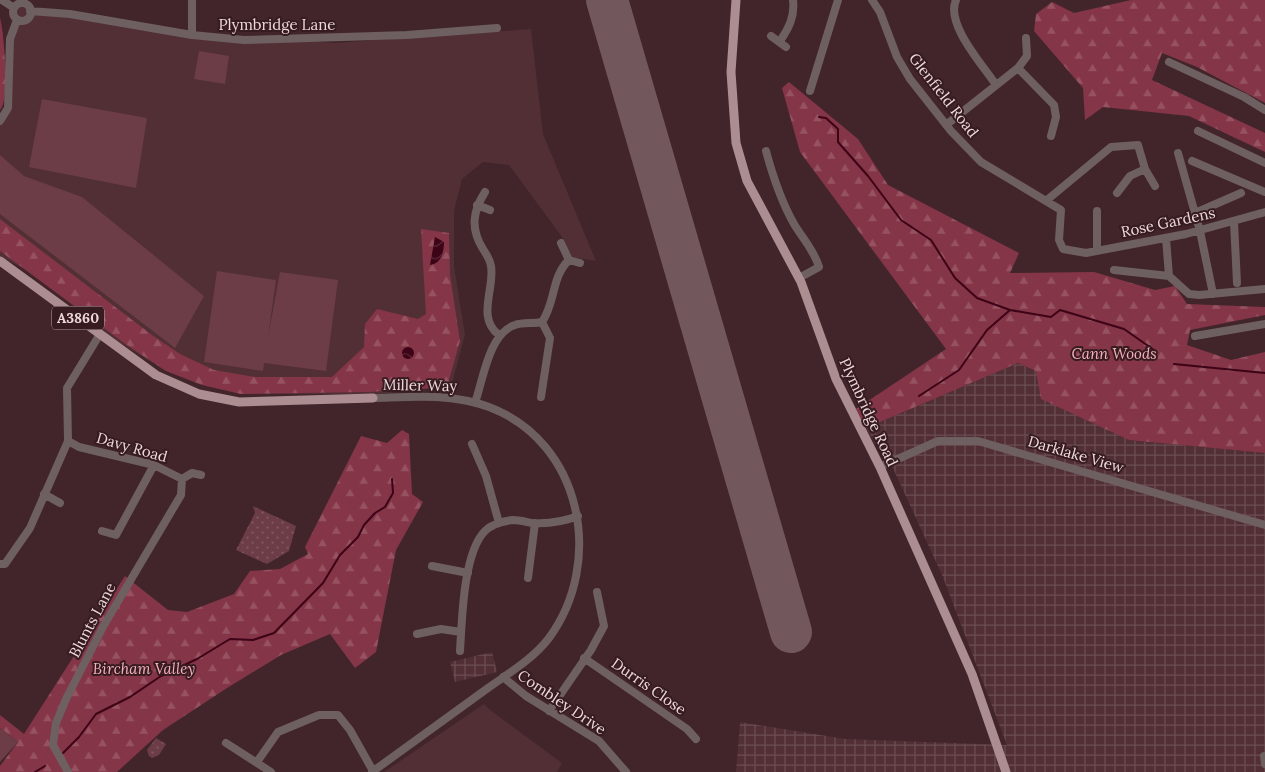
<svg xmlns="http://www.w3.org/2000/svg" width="1265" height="772" font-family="Lora,serif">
<defs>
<pattern id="industrial-grid" width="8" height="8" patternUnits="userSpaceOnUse" patternTransform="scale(1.25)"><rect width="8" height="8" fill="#512f35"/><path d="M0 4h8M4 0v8" fill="none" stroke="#6a4d52"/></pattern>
<pattern id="grass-dots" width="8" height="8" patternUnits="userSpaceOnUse" patternTransform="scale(1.25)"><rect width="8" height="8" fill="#6c3d46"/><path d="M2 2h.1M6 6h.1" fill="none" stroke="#815860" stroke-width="1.8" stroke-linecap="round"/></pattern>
<pattern id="forest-firs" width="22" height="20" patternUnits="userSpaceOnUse" patternTransform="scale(1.25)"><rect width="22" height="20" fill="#843547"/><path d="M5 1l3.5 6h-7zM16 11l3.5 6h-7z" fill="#965261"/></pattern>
<pattern id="water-waves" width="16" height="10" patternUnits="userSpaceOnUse" patternTransform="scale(1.25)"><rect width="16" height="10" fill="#3d0316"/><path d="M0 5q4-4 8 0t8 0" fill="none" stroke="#592737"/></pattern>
</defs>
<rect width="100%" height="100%" fill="#41252a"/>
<path fill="#512f35" d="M16,6L139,30L335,43L531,29L543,134L596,261L572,257L565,241L509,165L483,162L462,179L454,211V266L465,335L451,387L375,394H241L202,385L166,371L115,340L38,275L0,257V121L5,116Z
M484,704L490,710L562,763L557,772H384Z"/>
<path fill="url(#industrial-grid)" d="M1018,363L1036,371L1129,440L1265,453V772H736L740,722L845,739L1007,745L942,575L886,453L880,451L866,428Z
M492,652L497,672L455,682L450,662Z"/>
<path fill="url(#grass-dots)" d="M253,506L296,526L289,551L267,564L236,550L255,513Z
M156,738L166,744L159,755L152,758L149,756L147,750Z"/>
<path fill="url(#forest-firs)" d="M1131,0H1265V103L1197,67L1162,53L1152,80L1265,133V152L1189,116L1103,107L1085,120L1083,88L1034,31L1036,14L1052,2L1074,13Z
M0,18C4,32 10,101 0,110Z
M789,82L858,139L888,185L1019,253L1010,273L1094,272L1155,290L1175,286L1187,304L1265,307V315L1190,330L1187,345L1231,360L1265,352V453L1129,440L1041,399L1036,371L1018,363L866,428L856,409L946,349L800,152L782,88Z
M0,219L152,335L180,354L214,370L255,377H332L364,347L365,324L377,309L418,319L426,314L421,229L449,233L450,275L460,341L447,387L368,392L241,394L202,385L166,371L124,343L0,251Z
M402,430L409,434L412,494L423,502L396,550L376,652L355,668L330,634L281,655L227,688L163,730L117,772H0V766L18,742L0,728V715L24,734L125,576L168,610L187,612L234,594L250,571L280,569L308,554L305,547L361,436L387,443Z"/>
<path fill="#6c3d46" d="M199,51L229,56L225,84L194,79Z
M42,99L147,118L136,188L29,167Z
M0,155L24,176L82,197L204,296L175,348L0,214Z
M217,271L276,280L268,337L280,272L338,280L326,371L264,363L263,371L204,362Z
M0,728L18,742L0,762Z"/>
<path fill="url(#water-waves)" d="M435,237L444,242C444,252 441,264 430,265Z
M402 353a6 6 0 1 1 12 0a6 6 0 1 1-12 0Z"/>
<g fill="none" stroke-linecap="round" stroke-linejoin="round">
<path stroke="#3d0316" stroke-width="2" d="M819,117L826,118L838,129V142L868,176L901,220L931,240L955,278L977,298L1010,310L1051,317L1060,310L1124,329L1154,350
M1174,364L1265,373
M919,396L959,370L987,330L1010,310
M63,753L79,737L96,714L130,697L161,676L197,659L230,639L253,640L274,633L323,583L340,555L358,537L364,525L375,513L385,507L393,493L392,479
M35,772L45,766"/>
<path stroke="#72585d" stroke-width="42" d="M607,0L791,632"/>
<path stroke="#6e5f61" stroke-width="8" d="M2,0L14,8
M872,0L880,12L897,57L910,79L951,131L981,162L1061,210L1059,240L1063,249L1086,253L1186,234L1265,212
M956,0C945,24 983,65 996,85
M13 12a9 9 0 1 1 18 0a9 9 0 1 1-18 0Z
M30,11L70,14L192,35L244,40L407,35L497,28
M192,35V0
M771,36L786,47
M780,41C789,28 795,16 793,0
M1169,62L1244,97L1265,110
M1018,68L1054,105L1056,117L1051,136
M810,91L838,0
M0,121L8,108L10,39L17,20
M946,125L1018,68L1027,56L1026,38
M1198,131L1265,163
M766,151C773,177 781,201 794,224C803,239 814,250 819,267L799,278
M1178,153L1200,231L1213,294
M1192,161L1265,192
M485,192C473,211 470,228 483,249C486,254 490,259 491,266C495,288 476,318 499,335
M1117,193L1130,176L1145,169
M1047,200L1111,147L1138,145L1145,169L1155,186
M477,205L490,210
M1195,213L1241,193
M1234,222L1237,283
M1166,238L1169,276L1189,294L1199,295L1265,289
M1097,251V211
M569,260L580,263
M1114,270L1169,276
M1195,336L1265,324
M541,397L550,338L542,322
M475,403C483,380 489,333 515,325C523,322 533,324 542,322C556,302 551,277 569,260L561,243
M68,441L79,447L154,465L182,479
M472,444L486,476L499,523
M880,467L938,441H978L1265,525
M182,479L192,473L201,475
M44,494L60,503
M102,531L116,535L154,465
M0,564H5L30,528L68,441L67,388L100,334
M432,566L468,573
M528,578L535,523
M417,634L441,629L461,632
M460,651C462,621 463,553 485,531C492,524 504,521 513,520C520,520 526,522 532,523C547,524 565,521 578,516
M584,658L687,729L696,739
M503,677L526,696L599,741L626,772
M549,711L591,650L604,626L597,592
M226,743L271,772
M1264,756L1265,764
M257,762L278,732L319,715H338L350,730L373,771
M68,772L53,745L56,723L67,697L104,625L181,495L182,479
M372,772C411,744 449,716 488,688C509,673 533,659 549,638C605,562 582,442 489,407C451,393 412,397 373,398"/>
<path stroke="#ac8e92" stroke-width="9" d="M736,0L731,72L736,143L747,181L801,282L836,379L880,467L972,674L1006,772
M0,261L156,375L199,394L239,402L373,398"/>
</g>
<g text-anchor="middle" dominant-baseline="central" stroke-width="4" stroke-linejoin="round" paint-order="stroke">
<rect fill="#361b20" stroke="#b6a0a4" stroke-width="1" x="52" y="306.5" width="52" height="23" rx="4"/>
<g font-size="14" font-weight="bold" fill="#edd9dc">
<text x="78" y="318">A3860</text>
</g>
<g font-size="15" fill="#edd9dc" stroke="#361b20">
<text x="277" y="24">Plymbridge Lane</text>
<text transform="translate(944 95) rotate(52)">Glenfield Road</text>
<text transform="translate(1168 222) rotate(-12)">Rose Gardens</text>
<text transform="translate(420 385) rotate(1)">Miller Way</text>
<text transform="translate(869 412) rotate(65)">Plymbridge Road</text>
<text transform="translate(132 447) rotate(16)">Davy Road</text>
<text transform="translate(1076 454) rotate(16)">Darklake View</text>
<text transform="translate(92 620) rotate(-62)">Blunts Lane</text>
<text transform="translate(649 686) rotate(35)">Durris Close</text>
<text transform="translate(562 702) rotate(34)">Combley Drive</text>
</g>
<g font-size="15" font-style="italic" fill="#f7b1bc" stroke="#361b20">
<text x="1114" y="353">Cann Woods</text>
<text x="144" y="668">Bircham Valley</text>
</g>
</g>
</svg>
